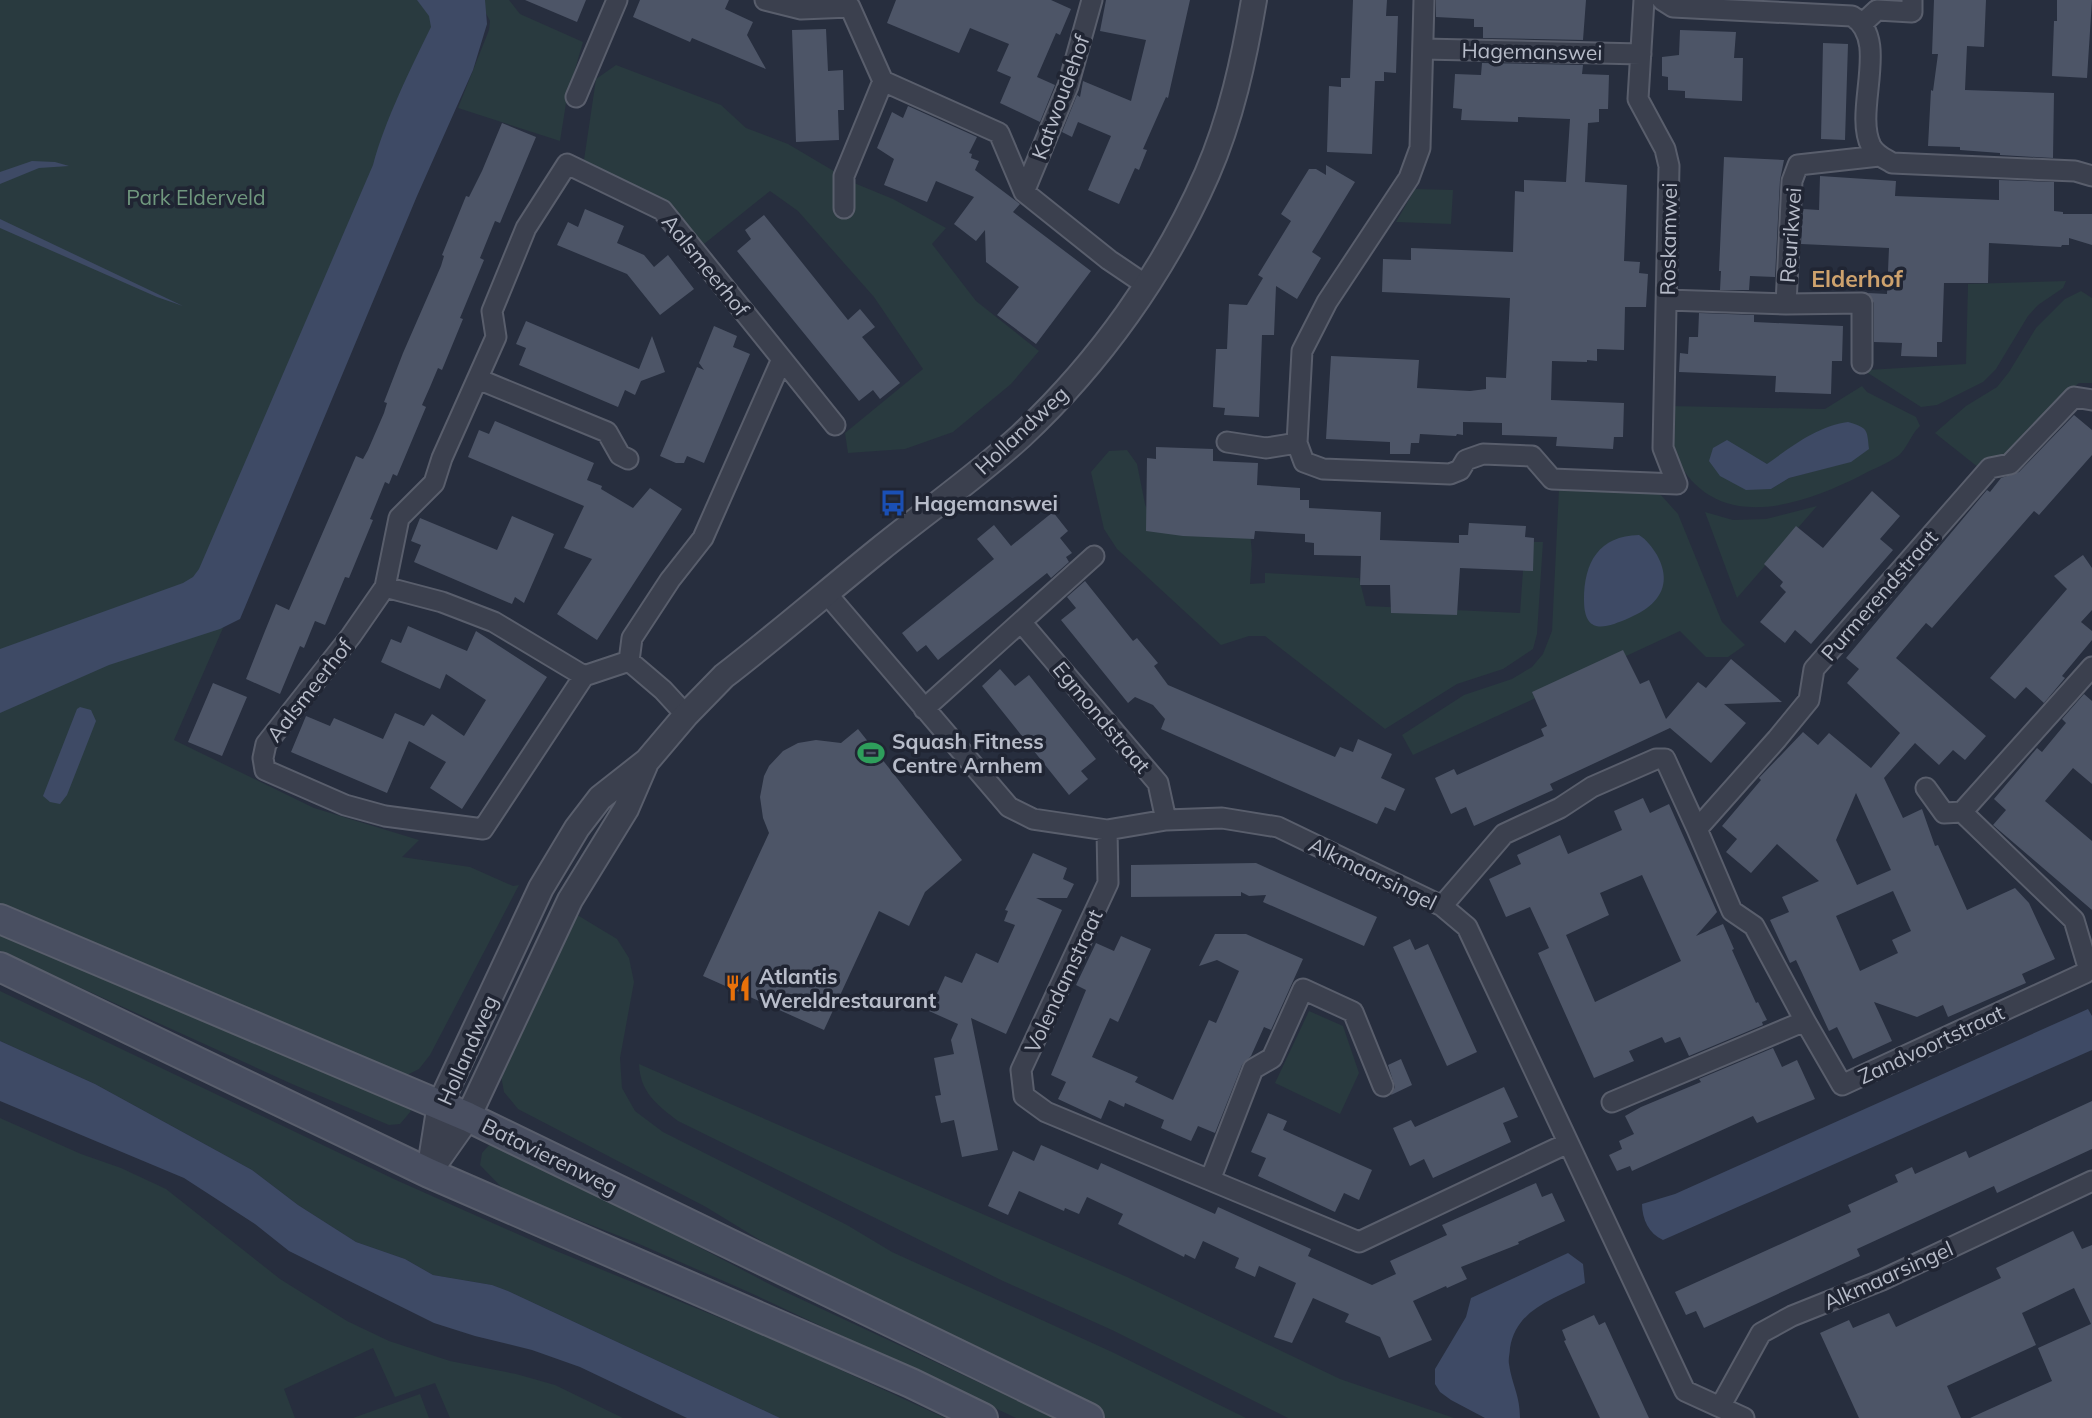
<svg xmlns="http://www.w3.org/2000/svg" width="2092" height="1418" font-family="Mulish,sans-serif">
<rect width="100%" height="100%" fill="#272e3e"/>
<path fill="#293a3f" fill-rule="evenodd" d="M0,0H473L487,24L174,740L314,808L419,840L402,857L470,867L513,886L519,885L430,1055L419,1069L403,1077L0,908Z
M479,0H509L520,14L583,42L567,97L560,141L458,108L489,30L490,21Z
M616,65L721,105L746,128L788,144L854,183L893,199L946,228L932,244L976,301L1039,351L1011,384L953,432L905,449L848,453L845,433L923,369L874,297L798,211L770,191L699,248L664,206L591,172L584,160L596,79Z
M1415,189L1453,190L1451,224L1396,222Z
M2066,281L2063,288L2038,305L2028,316L1996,369L1983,382L1937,405L1921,407L1868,373V370L1966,364L1968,284Z
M2081,291L2092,298V383H2079L2064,395L2011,453L1988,458L1979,468L1935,433L1966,406L1997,387L2009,372L2036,328L2065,299Z
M1862,386L1867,392L1916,417L1920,426C1911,434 1907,449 1898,456C1887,464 1872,469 1860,476C1812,500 1740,528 1695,484C1673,462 1668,436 1669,406L1825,409ZM1749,454L1767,464L1851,461L1789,478L1771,489Z
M1127,450L1137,464L1145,504L1152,523L1250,530L1252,555L1250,584L1265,583V573L1359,578L1366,606L1520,613L1525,542H1543L1537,634L1533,649L1503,669L1457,684L1385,729L1265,636H1249L1221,645L1117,549L1104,529L1091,472L1109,451Z
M1559,489L1643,491L1660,494L1678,514L1722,622L1745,645L1728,657H1706L1680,631L1413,755L1402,735L1464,695L1512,679L1532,667L1543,654L1552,631Z
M1817,506L1737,598L1705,512L1733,520L1766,519Z
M574,913L617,939L629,958L634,982L620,1058L622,1088L635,1111L663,1132L847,1225L892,1252L1112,1352L1246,1418H1101L840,1289L706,1207L518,1109L504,1092L501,1076Z
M0,933L405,1102L411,1111L400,1124L389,1125L292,1084L0,951Z
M0,991L396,1180L549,1248L793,1348L945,1418H780L508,1291L492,1285L433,1275L405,1259L356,1242L298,1205L252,1170L95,1084L0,1041Z
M1309,1011L1343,1026L1359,1073L1340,1114L1275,1083Z
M639,1064L1127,1277L1340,1379L1454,1418H1288L1112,1330L1003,1281L678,1121C657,1105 640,1092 639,1064Z
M0,1118L81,1154L121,1168L166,1189L280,1279L347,1321L389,1341L450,1361L516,1374L555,1385L623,1418H450L435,1383L395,1397L373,1348L284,1389L295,1418H0Z
M490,1144L546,1167L777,1288L1055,1418H1016L753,1294L637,1243L505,1191L480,1165L482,1153Z
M420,1394L429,1418H353Z"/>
<path fill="#3e4a65" d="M417,0H485L487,24L473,70L417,196L240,619L220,629L109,665L0,713V649L183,583L193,577L199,569L373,165C385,120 411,68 431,27L429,16Z
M32,161L55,162L69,166L39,168L0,184V172Z
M0,219L183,306L157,297L0,228Z
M1848,422C1868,428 1867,429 1869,449L1851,462L1789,478L1771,489L1746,490L1720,476L1709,461L1713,448L1727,440L1767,464C1792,446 1818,426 1848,422Z
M1639,535C1647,540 1652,547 1657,555C1674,586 1657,606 1629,618C1606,628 1584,636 1584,600C1584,562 1599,536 1639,535Z
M80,707L91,710L96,721L67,795L60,804L50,802L43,796L77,709Z
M2088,1009L2092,1016V1050L1663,1240C1649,1234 1642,1219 1642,1204L1675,1194Z
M0,1041L95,1084L252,1170L298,1205L356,1242L405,1259L433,1275L492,1285L508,1291L780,1418H687L580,1367L532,1350L475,1336L434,1323L289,1251L255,1224L184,1178L0,1101Z
M1568,1253L1583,1264L1585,1283C1554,1299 1516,1309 1510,1348C1510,1353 1508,1359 1509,1364C1512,1385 1520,1395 1520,1418H1485L1451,1400L1440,1392L1435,1384V1369L1466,1317L1471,1298Z"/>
<path fill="#4d5567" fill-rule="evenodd" d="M525,0H586L577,22Z
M640,0H729L725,9L753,22L747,35L766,69L692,38L690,42L633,17Z
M896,0H1051L1071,9L1060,35L1056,33L1037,77L1055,85L1040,122L1000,103L1011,77L997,71L1009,44L970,28L959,53L887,23Z
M1106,0H1190L1168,98L1166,97L1143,149L1147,150L1139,170L1135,168L1119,204L1088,190L1111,136L1078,122L1072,137L1062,132L1077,95L1080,97L1083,81L1131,101L1146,40L1100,31Z
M1353,0H1387L1386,16H1398L1396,73L1384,72V81H1375L1372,154L1327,152L1329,86L1341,87V78H1350Z
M1436,0H1586L1583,40L1483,38V27H1474V19L1436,17Z
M1934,0H1986L1984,47L1967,46L1965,90L2054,93L2053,158L2000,155V153L1960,150V147L1928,146L1931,90L1933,91L1938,54H1932Z
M2057,0H2092L2087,78L2052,76L2054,21H2057Z
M826,29L828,71L843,70L844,110H838L839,140L796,142L792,30Z
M1680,30L1736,32L1734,58H1743L1742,101L1685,98V91L1668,90V77L1662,76V57L1679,55Z
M1823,43L1848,44L1845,140L1821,139Z
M1482,63L1583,65L1582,74L1609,75L1608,109H1599V122L1588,123L1585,182L1627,185L1624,261L1640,262L1639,273L1648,274L1646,307H1625L1624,350L1597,349V361L1587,360V362L1552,361L1551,400L1624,403L1623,437H1614L1613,449L1556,446L1557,437L1502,435V423L1463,422V435L1457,434L1456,436L1420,434L1419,443H1411L1410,454H1390V442L1326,439L1331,356L1419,360L1417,388L1470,391L1486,389V377L1506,378L1510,298L1382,292L1383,259L1411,260V248L1513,252L1515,191L1524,192V180L1566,182L1570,119L1518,117V122L1461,120L1462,109L1453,108L1455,74L1481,75Z
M908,106L977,137L969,153L972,154L971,158L979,161L975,170L1020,204L1013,212L1091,271L1036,344L997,315L1019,287L986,262L985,230L976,241L954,224L974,197L936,181L927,202L884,185L894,159L877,148L892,112L903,118Z
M502,123L536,137L500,223L495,221L480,258L484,260L460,318L463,319L442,370L438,368L430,387L422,405L426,407L397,476L393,474L389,484L385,482L370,519L373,520L349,578L345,577L325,625L315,621L304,648L300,646L280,694L246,679L265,631L276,604L289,610L356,456L363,459L368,450L384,413L387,403L384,402L403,353L441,266L444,256L442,255L466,196L469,197L482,171Z
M1724,157L1784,160L1780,180L1775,277L1750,276L1749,290H1720L1721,271H1719Z
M1326,165L1355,182L1312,252L1321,258L1297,299L1276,286L1274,335H1262L1259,417L1224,415L1225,408L1213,407L1216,349H1227L1229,304L1247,305L1263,278L1258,275L1291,221L1281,214L1309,169H1316L1326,175Z
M1820,176L1896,181L1895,196L1999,200V180L2054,182V211L2063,212V214H2092V245L2069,238V245H2062L2061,247L1989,243L1988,283H1944L1942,342H1937V357L1901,356L1902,343L1874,342V303L1868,293L1887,294L1889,248L1801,244L1803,209L1819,210Z
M585,209L624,226L617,243L644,255L654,267L668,255L694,289L660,315L627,274L557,245L568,222L578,227Z
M764,215L848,320L860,309L875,327L862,337L900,383L880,399L873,390L859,401L737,251L751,239L745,230Z
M1699,313L1754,315V322L1843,326L1842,361H1832L1831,394L1775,392L1776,376L1679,372L1680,353L1688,354L1689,337H1698Z
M526,321L639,369L652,336L665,372L641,381L635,395L625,390L618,407L519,365L526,348L516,344Z
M714,326L737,336L733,347L750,354L704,463L687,456L684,463H676L660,456L697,367L704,370L699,363Z
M2074,415L2092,430V455L2039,515L2034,511L1932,628L1926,623L1896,658L1986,736L1965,760L1953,750L1939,765L1915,743L1884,778L1903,818L1922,809L1935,846L1938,845L1967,910L2015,888L2029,903L2055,959L2022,974L2026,983L1948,1017L1943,1005L1917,1017L1874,1002L1892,1041L1853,1059L1837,1027L1829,1031L1796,960L1790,963L1770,920L1789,912L1782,897L1819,881L1777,844L1751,873L1726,852L1737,839L1722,826L1761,780L1759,778L1803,732L1818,745L1829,733L1871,768L1900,733L1847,683L1859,669L1846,658L1987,490L1990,492L2001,478L2019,472ZM1856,793L1891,870L1857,885L1836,840ZM1893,891L1911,931L1892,940L1898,953L1860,971L1836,916Z
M495,421L594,463L587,480L602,486L601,489L633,508L650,488L682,509L597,640L557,614L592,559L564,548L584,506L468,457L479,430L489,434Z
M1156,447L1213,449V461L1258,463L1257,485L1300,488V500H1309V508L1381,512L1380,540L1459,543V535H1468L1469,523L1526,526L1525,537L1534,538L1533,571L1460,568L1457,615L1391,613L1390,585H1360L1361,556L1314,555V543L1305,542V534L1255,531L1254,539L1183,536L1146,531L1147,458L1156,459Z
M1872,491L1900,516L1880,539L1893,550L1811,644L1795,630L1785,643L1760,622L1786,592L1780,586L1783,582L1764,564L1796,526L1823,548Z
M1053,512L1068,531L1060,538L1072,553L1066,557L1069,562L1051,578L1047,573L938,660L926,645L917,652L902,633L994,559L977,539L994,525L1011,546Z
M512,516L554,534L524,603L515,597L512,604L414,562L421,545L411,541L420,518L497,550Z
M2083,555L2092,568V610L2081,622L2092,631V640L2062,676L2065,678L2044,703L2026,687L2015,699L1990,678L2067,589L2054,576Z
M1085,581L1133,641L1137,638L1158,663L1154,666L1168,685L1335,757L1340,747L1353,752L1358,739L1392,754L1381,778L1405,789L1395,811L1385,807L1377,824L1161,729L1165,719L1153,705L1135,697L1128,703L1061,620L1076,608L1067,597Z
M408,626L467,651L476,631L547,677L462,809L430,788L446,762L409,741L387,793L291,752L306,716L330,726L334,718L383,739L395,713L424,726L432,714L464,736L486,700L446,674L440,689L381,662L391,639L401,643Z
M1623,650L1640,684L1649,680L1666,719L1698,682L1706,688L1731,659L1782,702L1724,704L1746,723L1711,763L1670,728L1550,784L1553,790L1474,826L1466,807L1451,814L1435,778L1454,769L1457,775L1544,736L1541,729L1547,726L1532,692Z
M1000,669L1015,686L1029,675L1096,759L1081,771L1088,779L1069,795L982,686Z
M213,683L247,697L222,756L188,742Z
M2084,694L2092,701V784L2073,768L2045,801L2092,841V910L1993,825L2006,810L1994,799L2037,748L2042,752L2066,723L2062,719Z
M858,729L962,860L925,892L909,926L879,911L824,1030L703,976L769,833L763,818L760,797L764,776L769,766L783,751L798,743L816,740L841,743Z
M1643,798L1650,813L1669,804L1717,912L1696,936L1723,924L1734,949L1732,950L1756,1003L1758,1002L1767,1020L1762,1022L1763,1025L1689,1056L1680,1037L1665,1043L1662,1037L1629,1051L1634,1061L1594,1078L1538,953L1549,948L1530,907L1506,917L1489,879L1521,864L1517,855L1560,835L1568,854L1622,830L1614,811ZM1642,875L1681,961L1595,1002L1566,935L1609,915L1600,893Z
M1033,853L1067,868L1063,879L1074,884L1067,898H1036L1062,910L1006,1034L971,1018L998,1150L962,1157L954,1120L941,1123L935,1096L941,1095L934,1058L954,1054L951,1040L958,1024L929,1011L945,976L962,983L976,953L998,963L1015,925L1004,921L1008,911L1005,910Z
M1256,863L1377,917L1364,946L1263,902L1266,895L1249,896L1241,892V896L1131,897V865Z
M1215,934H1246L1303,959L1271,1030L1264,1027L1251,1056L1242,1065L1215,1133L1198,1126L1191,1141L1161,1128L1164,1120L1125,1103L1124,1107L1109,1100L1101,1119L1058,1099L1066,1082L1051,1075L1086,990L1076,985L1096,943L1114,951L1121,936L1151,949L1118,1022L1110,1018L1092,1057L1138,1077L1135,1082L1173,1100L1209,1020L1216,1023L1239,971L1217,960L1199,966Z
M1410,939L1415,950L1428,944L1477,1052L1447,1066L1393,947Z
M1773,1048L1782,1067L1797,1060L1815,1099L1757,1123L1753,1116L1632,1171L1630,1166L1617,1171L1609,1155L1622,1149L1619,1141L1634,1134L1625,1116L1641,1107L1701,1082L1699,1079Z
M1401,1059L1412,1085L1391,1095L1395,1087L1388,1065Z
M1504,1087L1518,1117L1503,1123L1511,1142L1433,1178L1424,1159L1410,1166L1393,1128L1411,1120L1415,1127Z
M2092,1101V1149L1997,1193L1994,1186L1857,1249L1860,1256L1704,1328L1696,1311L1686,1315L1675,1292L1851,1212L1848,1205L1898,1182L1895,1175L1912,1167L1915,1174L1966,1151L1969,1158Z
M1268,1113L1287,1121L1283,1130L1372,1170L1359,1200L1344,1193L1335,1212L1258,1176L1266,1158L1251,1152Z
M1041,1145L1098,1170L1101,1163L1215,1214L1218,1207L1311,1249L1308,1256L1372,1285L1396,1274L1390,1261L1447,1235L1442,1225L1536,1183L1542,1197L1552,1193L1565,1221L1518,1242L1519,1244L1509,1248L1461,1267L1467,1279L1447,1288L1446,1286L1413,1301L1432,1340L1389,1358L1380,1337L1345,1322L1349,1314L1313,1298L1292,1343L1274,1337L1296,1283L1259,1266L1255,1277L1235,1268L1239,1258L1203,1241L1195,1259L1185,1254L1184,1257L1118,1224L1123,1214L1087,1197L1079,1214L1065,1208L1064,1211L1019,1191L1008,1215L988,1206L1013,1151L1034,1161Z
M2073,1231L2082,1249L2092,1245V1418H1970L2052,1381L2038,1348L2091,1324L2074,1288L2022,1313L2036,1345L1947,1386L1961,1418H1859L1820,1333L1849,1320L1853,1328L1889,1313L1896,1327L2001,1278L1996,1268Z
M1594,1315L1599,1325L1605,1322L1649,1418H1600L1564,1341L1566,1340L1562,1330Z"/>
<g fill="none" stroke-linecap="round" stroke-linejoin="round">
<g stroke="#595e6c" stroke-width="23">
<path id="minor" d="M765,0L801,9L850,7L883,81L999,133L1024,192L1068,86L1092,0
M1424,0L1420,148L1409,178L1327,302L1302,351L1297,443L1304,462L1323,469L1450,474L1460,470L1466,460L1483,454L1532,456L1552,479L1677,484L1663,448L1669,166L1665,149L1638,99L1644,0
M1662,0L1673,7L1852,16C1891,39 1853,110 1871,146C1876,155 1884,158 1892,163L2075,171L2092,176
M1863,23L1877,10L1912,12V0
M1423,49L1641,54
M576,97L617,0
M1024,192L1109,260L1146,285
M844,208V176L883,81
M1667,300L1786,304L1862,303V363
M1786,304L1792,181L1798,165L1879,156
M782,359L835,425
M478,379L607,432L620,455L628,459
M1227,442L1266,448L1297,443
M385,587L442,602L494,622L584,676
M827,594L1009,807L1033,819L1107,830L1166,820L1222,818L1278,827L1442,906L1467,927L1685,1391L1744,1418
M1021,622L1158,783L1166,820
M629,661L584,676L483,829L385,816L345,805L265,770L263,758L266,744L351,636L385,587L399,518L434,483L442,458L496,337L492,311L526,228L567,164L662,210L782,359L703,538L670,580L632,638L629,661L663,690L686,715
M924,709L1094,556
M1926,788L1944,813L1962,812
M1697,829L1732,911L1754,926L1805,1021
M1107,830L1108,883L1021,1070L1024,1096L1046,1112L1359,1242L1568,1143
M1442,906L1504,834L1560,808L1592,787L1656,759H1665L1697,829L1777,739L1809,700L1814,669L1990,468L2010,464L2074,397L2092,400
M1612,1102L1805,1021L1842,1085L2085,973L2088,967L2074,920L1962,812L2092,667
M1210,1180L1253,1069L1272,1058L1303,989L1353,1012L1383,1086
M1720,1407L1761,1333L1792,1316L1882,1280L2092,1181"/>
</g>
<g stroke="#595e6c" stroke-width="28">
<path id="tertiary" d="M432,1168L468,1117L570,900L626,809L645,765
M429,1173L440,1104L541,888L577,828L600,798L647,761L686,715L724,676C777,635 828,591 880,549C927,511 977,476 1021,436C1099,363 1164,272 1207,174C1231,119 1244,59 1254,0"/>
</g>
<g stroke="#595e6c" stroke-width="32">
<path id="secondary" d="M0,919L468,1117L1089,1418
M0,967L429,1173L911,1383L983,1418"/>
</g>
<use href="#minor" stroke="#3b404e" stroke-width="19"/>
<use href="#tertiary" stroke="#3b404e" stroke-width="24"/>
<use href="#secondary" stroke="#494f61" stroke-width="28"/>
</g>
<defs>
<g id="bus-bare" transform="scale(2.1)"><path d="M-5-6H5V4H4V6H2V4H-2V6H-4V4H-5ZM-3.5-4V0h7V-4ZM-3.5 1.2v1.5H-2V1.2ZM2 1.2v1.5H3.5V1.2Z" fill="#1a4fb4" stroke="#202533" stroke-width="2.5" paint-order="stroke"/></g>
<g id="stadium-bare" transform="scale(2.1)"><path d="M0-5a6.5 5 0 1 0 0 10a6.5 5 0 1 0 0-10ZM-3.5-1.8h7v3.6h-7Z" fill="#2e9e5b" stroke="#202533" stroke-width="2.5" paint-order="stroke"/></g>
<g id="restaurant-bare" transform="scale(2.1)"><path d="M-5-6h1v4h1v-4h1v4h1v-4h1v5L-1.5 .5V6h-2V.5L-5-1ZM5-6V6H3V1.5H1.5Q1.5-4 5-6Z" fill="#e8710a" stroke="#202533" stroke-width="2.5" paint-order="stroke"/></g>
</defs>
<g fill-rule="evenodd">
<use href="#bus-bare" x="893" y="503"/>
<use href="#stadium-bare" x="871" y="753"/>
<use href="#restaurant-bare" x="738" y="988"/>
</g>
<g text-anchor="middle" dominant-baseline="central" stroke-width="7" stroke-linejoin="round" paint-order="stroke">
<g font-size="21" fill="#b7bcc9" stroke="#202533">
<text transform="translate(1532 51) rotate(1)">Hagemanswei</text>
<text transform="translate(1060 97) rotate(-70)">Katwoudehof</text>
<text transform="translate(1790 235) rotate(-86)">Reurikwei</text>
<text transform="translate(1668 239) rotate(-89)">Roskamwei</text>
<text transform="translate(706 265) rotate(51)">Aalsmeerhof</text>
<text transform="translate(1021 430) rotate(-43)">Hollandweg</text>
<text transform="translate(1879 595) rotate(-49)">Purmerendstraat</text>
<text transform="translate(309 690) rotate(-52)">Aalsmeerhof</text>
<text transform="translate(1102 717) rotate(50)">Egmondstraat</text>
<text transform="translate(1373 873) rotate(26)">Alkmaarsingel</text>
<text transform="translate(1063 981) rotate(-65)">Volendamstraat</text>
<text transform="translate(1931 1044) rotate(-25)">Zandvoortstraat</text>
<text transform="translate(467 1050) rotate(-66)">Hollandweg</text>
<text transform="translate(550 1156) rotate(26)">Batavierenweg</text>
<text transform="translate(1888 1275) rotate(-24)">Alkmaarsingel</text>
</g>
<g font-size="21" fill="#70987e" stroke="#202533">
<text x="196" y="197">Park Elderveld</text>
</g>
<g font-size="21" font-weight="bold" fill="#b7bcc9" stroke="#202533" text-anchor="start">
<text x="914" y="503">Hagemanswei</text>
<text x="892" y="741">Squash Fitness<tspan x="892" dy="24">Centre Arnhem</tspan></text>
<text x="759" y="976">Atlantis<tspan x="759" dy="24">Wereldrestaurant</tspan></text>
</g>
<g font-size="23" font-weight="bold" fill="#cea26d" stroke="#202533">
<text x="1857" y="278">Elderhof</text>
</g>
</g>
</svg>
